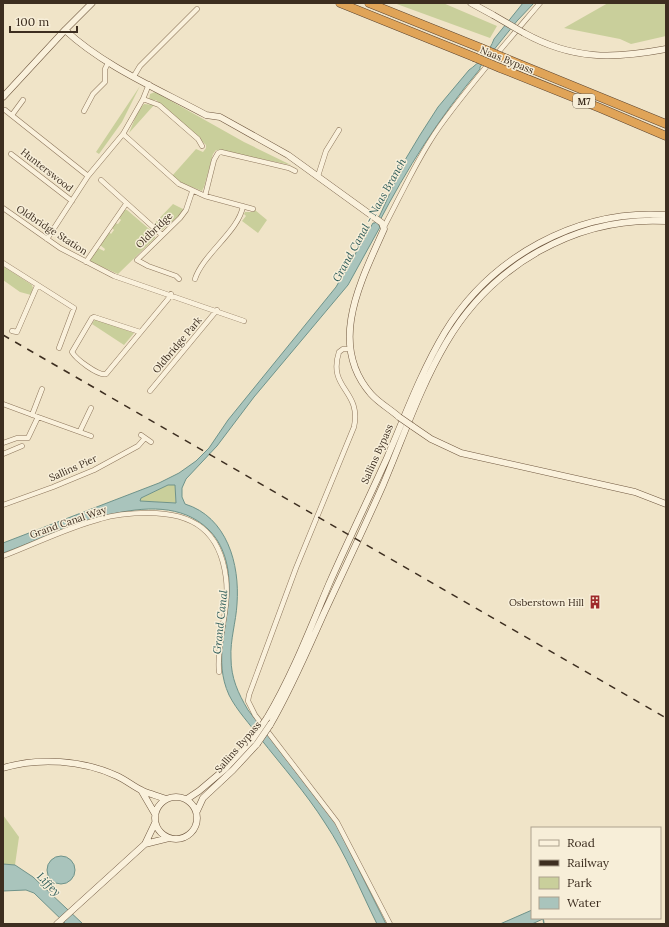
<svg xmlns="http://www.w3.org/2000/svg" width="669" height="927" font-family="Lora,serif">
<rect width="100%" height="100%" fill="#f0e4c8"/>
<path fill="#c9cf9b" d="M394,3H443L497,26L490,38Z
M608,3H666V36L631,44L620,39L564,28Z
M140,86L122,122L99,154L96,152Z
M155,92L244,142L291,165L216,150L213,154L204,187L202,191L177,181L172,176L196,149L203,152L206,148V145L156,100H149L150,94Z
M144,104L154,105L129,133L138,111Z
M173,204L183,209L181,214L162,230L154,224Z
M124,210H127L155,234V238L118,274L91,262L90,259L98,248L104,251L105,249L100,245L109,232L111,234L114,230L112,228L115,223L118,224L121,220L119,218Z
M255,210L267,220L258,233L242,221L246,216L244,214L245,212H253Z
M3,266L32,285L33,288L31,295L20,292L3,280Z
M95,319L134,333L124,345L92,324Z
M168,485H175L176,503L139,501L141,498Z
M3,815L19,837L15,865L3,864Z"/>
<path fill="#a9c4bc" stroke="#6f938a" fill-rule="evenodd" d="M523,3H534L517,21L480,67V69C440,116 406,170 378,224L380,227L348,285L254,397L217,446L186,479L182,488V497L185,504C227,517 240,564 237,604C236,622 230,640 231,658C231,678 238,693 248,710L336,824L386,924H377C360,890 346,854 325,823C306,793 282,766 260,738C250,724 237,711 229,695C213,660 228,626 229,590C230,568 224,544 208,529C157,480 57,534 3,553V543L159,483L179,473L196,461L209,448L228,420L336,287L373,223H375L380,215L405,160L420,135L438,107L469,70C479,63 490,51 494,39ZM168,485H175L176,503L140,501L141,498Z
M47 870a14 14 0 1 1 28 0a14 14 0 1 1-28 0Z
M3,864L15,865L33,877L83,924H66L34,893L26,890L3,891Z
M532,910V918H545L532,924H500Z"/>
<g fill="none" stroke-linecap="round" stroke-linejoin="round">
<path stroke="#6f938a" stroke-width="1.5" d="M543,918L544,924"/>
<g stroke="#8d765c" stroke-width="5.5">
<path id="street" d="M134,76L140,66L197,9
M143,99L159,105L198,139L202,146
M5,110L88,176
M84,111L93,94L105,82V69L108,63
M12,115L23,100
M123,134L179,184L205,196L253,209
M11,154L72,201
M318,176L326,151L339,130
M101,180L162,235
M205,196L214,160L218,153L221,152L289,168L295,171
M3,208L60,248L114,276L244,321
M384,227C402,193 418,157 440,126C471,83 506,43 540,3
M47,239L88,176L123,134L143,99L149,84
M86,262L126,204
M3,263L74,308L59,348
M179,279L176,276L148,266L137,260L180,218L186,210L192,192
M195,279C203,254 239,231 243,206
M12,331L17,332L37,286
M140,332L94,317L92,318L72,352C76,359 98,376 106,374L168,299L171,294
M349,349H343L339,352C327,389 362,390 354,427L296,568L249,695L248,701L255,715L337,822L390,924
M150,391L217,310
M3,404L38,417L28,438H17L3,443
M32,415L42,389
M38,417L91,436
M80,431L91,408
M141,435L151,442
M3,454L22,446
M3,505L53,487L94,470L138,446L145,438
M3,556C35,544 66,528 100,519C116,514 131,513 148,513C194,513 220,531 226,578C230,610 216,641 219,672"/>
</g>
<g stroke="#6f573f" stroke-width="7">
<path id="secondary" d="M471,3L493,15
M65,30C105,67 158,89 206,115L220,117L288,155L382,223L384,229C361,281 327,344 371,394C379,403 390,409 399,417
M524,33C573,60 613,59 666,49
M3,97L65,30L92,3
M412,426L431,439L461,453L635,492L666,504
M267,718C292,676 310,629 329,584C348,541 368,500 387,458C405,416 421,372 445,332C491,257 577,209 666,215
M270,725C291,689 307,651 324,613C344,570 364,528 383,485C403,438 420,387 446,343C491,266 575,216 666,221
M3,768C39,757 82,760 117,776C126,780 134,787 143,791C150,794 158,796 166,799
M141,790L155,814
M155 818a21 21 0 1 1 42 0a21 21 0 1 1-42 0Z
M187,799L199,791L225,769L252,740
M197,811L203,798L233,770L257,744
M145,844L169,838
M57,924L145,844L155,823"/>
</g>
<g stroke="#5b4430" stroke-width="9">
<path id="highway" d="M340,3L474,57
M369,3L481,48
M507,59L666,124
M500,68L600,108L666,136"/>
</g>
<use href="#street" stroke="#faf1dc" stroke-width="4.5"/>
<use href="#secondary" stroke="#faf1dc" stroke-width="6"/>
<use href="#highway" stroke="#e0a458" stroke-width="8"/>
<path stroke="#3d2e20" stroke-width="1.5" stroke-dasharray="7 7" stroke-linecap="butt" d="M3,335L666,718"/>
<g stroke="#6f573f" stroke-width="7" stroke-linecap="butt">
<path id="secondary-bridge" d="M493,15L524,33
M399,417L412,426
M252,740L267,718
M257,744L270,725"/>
</g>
<g stroke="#5b4430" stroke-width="9" stroke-linecap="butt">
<path id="highway-bridge" d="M481,48L507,59
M474,57L500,68"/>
</g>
<use href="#secondary-bridge" stroke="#faf1dc" stroke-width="6"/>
<use href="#highway-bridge" stroke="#e0a458" stroke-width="8"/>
</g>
<defs>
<g id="building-bare" transform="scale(1.08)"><path d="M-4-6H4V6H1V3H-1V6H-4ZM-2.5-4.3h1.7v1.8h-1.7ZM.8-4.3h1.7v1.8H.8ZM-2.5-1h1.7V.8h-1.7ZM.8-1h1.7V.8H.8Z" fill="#9e2a2b" stroke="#f7eed8" stroke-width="2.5" paint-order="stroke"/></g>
</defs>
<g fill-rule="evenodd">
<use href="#building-bare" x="595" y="602"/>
</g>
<g text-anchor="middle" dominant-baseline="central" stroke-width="3" stroke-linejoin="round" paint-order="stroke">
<rect fill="#f7eed8" stroke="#756857" stroke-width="1" x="573" y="94" width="22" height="14" rx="3"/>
<g font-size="9" font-weight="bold" fill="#3d2e20">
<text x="584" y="101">M7</text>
</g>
<g font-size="10" fill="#3d2e20" stroke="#f7eed8">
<text transform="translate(507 60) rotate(22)">Naas Bypass</text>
<text transform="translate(47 170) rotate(38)">Hunterswood</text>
<text transform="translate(52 230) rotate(33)">Oldbridge Station</text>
<text transform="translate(154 230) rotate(-44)">Oldbridge</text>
<text transform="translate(177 345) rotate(-50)">Oldbridge Park</text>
<text transform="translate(377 454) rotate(-66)">Sallins Bypass</text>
<text transform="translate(73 468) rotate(-24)">Sallins Pier</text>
<text transform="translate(68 522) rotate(-19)">Grand Canal Way</text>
<text transform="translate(238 747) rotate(-49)">Sallins Bypass</text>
</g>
<g font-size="10" fill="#3d2e20" stroke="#f7eed8" text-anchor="end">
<text x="584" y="602">Osberstown Hill</text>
</g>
<g font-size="11" font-style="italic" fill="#2f5d5a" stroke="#f7eed8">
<text transform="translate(369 220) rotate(-61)">Grand Canal - Naas Branch</text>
<text transform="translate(220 622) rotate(-84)">Grand Canal</text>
<text transform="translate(49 884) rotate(45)">Liffey</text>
</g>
</g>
<rect width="669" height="927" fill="none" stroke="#3d2e20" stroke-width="8"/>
<rect x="531" y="827" width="130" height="92" fill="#f7eed8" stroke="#ada18e"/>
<rect x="539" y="840" width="20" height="6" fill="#faf1dc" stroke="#ada18e"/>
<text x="567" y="847" font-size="12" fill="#3d2e20">Road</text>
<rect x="539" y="860" width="20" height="6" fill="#3d2e20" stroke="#ada18e"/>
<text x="567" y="867" font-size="12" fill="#3d2e20">Railway</text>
<rect x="539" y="877" width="20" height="12" fill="#c9cf9b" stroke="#ada18e"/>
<text x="567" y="887" font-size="12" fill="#3d2e20">Park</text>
<rect x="539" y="897" width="20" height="12" fill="#a9c4bc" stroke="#ada18e"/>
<text x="567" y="907" font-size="12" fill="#3d2e20">Water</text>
<path d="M10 26v6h67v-6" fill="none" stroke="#3d2e20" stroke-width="2"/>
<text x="16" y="26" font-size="12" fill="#3d2e20" stroke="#f7eed8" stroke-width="3" paint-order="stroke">100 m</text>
</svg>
